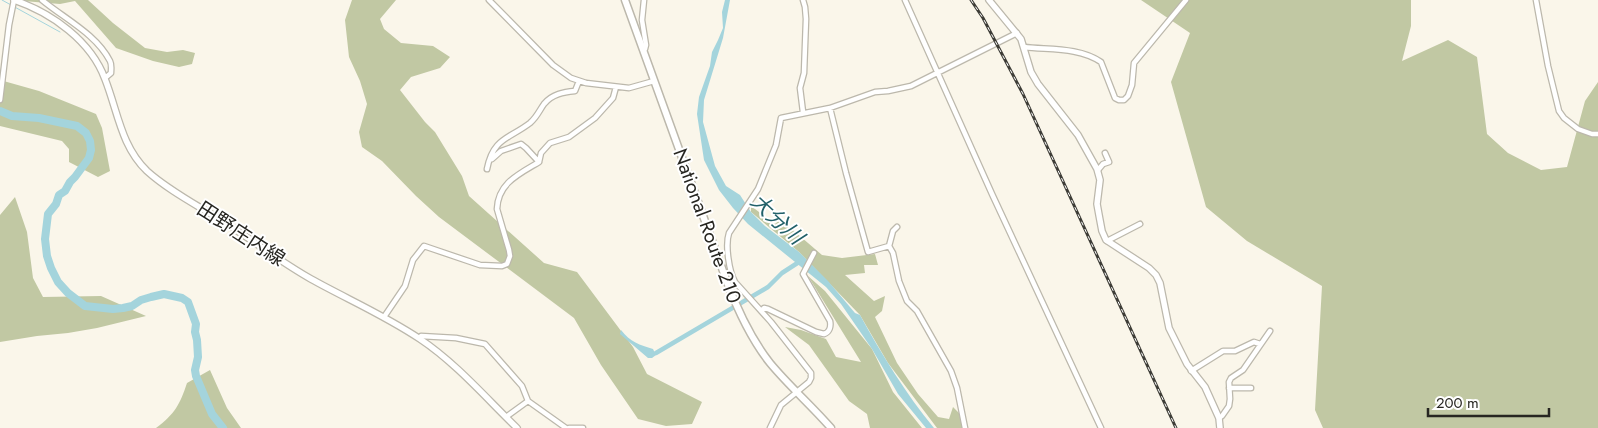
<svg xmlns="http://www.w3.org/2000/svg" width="1598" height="428" font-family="Jost,'Noto Sans JP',sans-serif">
<rect width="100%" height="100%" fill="#faf6ea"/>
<path fill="#c1c8a3" d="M11,0H88L113,23L145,48L167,52L183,50L195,53L192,64L179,67L153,61L116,48L75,1L60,4Z
M352,0H396L380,19L384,29L401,43L433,46L450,57L440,68L411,77L400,90L425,122L435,132L462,176L469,196L544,263L577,272L633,347L647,374L702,402L692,424L666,426L638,419L601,365L574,318L439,217L416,196L382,161L362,147L359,132L367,104L360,81L349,57L345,20Z
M1141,0H1411V26L1402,61L1448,40L1477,57L1487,134L1508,153L1541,170L1567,167L1585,101L1598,82V428H1323L1315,410L1322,286L1247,241L1206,207L1171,82L1190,33Z
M0,80L39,91L96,114L102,128L110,171L98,177L69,162V149L62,141L0,126Z
M15,197L27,232L33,278L43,297L101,296L146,316L97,328L68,333L37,336L0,342V215Z
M751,206L775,224L780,219L822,255L842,258L875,254L878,265H864L865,273L845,275L874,301L885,296L882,311L875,317L897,363L918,394L938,417L949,419L953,407L959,413L963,428H937L888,363L860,315L799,252L751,212Z
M808,276L825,291L872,349L893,392L922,428H870L867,414L849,401L809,345L785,327L801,330L826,339L836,357L861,362Z
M210,370L227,408L241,428H156C175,414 180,404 187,383Z"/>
<path fill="#a4d4dc" d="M725,0H730L723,38L704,100L703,122L715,166L726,186L740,195L751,212L765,226L799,252L828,281L855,313L860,315C882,355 906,394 934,428H926L898,394L872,349L841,304L826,287L748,224L733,208L719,190L704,160L697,114L699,97L710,66L712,52L718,40L723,28L722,12Z
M621,330C630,342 640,345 653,349L656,355L652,358H648L620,334Z"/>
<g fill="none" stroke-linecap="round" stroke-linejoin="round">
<path stroke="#a4d4dc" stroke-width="1" d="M2,0L60,32"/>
<path stroke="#a4d4dc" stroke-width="4.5" d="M656,353L768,287L782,273L799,262"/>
<path stroke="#a4d4dc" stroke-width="8" d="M0,111L12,116L39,118L77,126L86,133L90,141L91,150L89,158L75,177L70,182L65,191L59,195L56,204L48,214L45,239L47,256L51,268L58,282L68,293L85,306L113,309L123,308L132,306L141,300L151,297L164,294L182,298L188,302L196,324L195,332L197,340L198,357L195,370L196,376L212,414L223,428"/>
<g stroke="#bcb8ac" stroke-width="7">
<path id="minor" d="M42,0C65,19 96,34 110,61C112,65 111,69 111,73L105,78
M489,0L553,65L571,78L586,83L629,88L654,81
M803,0L805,7L806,19L804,73L800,88L803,112
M905,0L992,194L1101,428
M1536,0L1548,66L1559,111L1564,118L1578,129L1592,134H1598
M1024,47C1049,50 1079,47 1101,62L1115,98L1119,100H1124L1128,96L1132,85L1134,63L1186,0
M643,50L645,49L646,45L642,20L644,0
M0,100L9,25L14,0
M830,108L846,173L868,252L889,246
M492,159L501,151L521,144L526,148L539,162
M487,169C493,138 509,139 530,123C537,117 539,111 544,104C552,94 564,92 575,91L579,81
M1098,170L1103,164L1109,162L1105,153
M1107,241L1140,224
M889,246L893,253L899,281L907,301L917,311L951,371L957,388L965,428
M889,246L893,231L897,227
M761,311L764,308L768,309L816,332L824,334C830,332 831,326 830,321L803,274L814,253
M384,317L405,286L413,260L424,246L480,265L502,266L507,264L510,256L509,250L497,209C498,183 519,174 539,162L541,153L550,143L569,137L595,118L613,98L616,87
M420,339L421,336L456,338L485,344L522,386L528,401L566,428
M1191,371L1223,351H1235L1254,342L1260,344
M1229,388H1251
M506,417L528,401
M1219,418L1222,416L1229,406L1230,399L1229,382L1231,378L1243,370L1270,331
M569,428H583
M770,428L781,405L809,382L811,378V373L771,322L735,282C729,271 725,245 729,233L758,189L776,145L781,118L830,108L875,92L888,91L911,86L1017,33"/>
</g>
<g stroke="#bcb8ac" stroke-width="8">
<path id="major" d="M14,0C52,13 91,41 105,79C118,112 121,146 147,171C168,190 195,204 219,219C250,238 279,261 311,279C347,299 386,316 420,339C456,363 486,398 517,428
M989,0L1021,39L1031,72L1038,84L1078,135L1097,169L1100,180L1097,204L1099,215L1102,231L1106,240L1149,268L1156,275L1160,283L1169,328L1187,364L1205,387L1219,418L1220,428"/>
</g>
<g stroke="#bcb8ac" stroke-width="9">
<path id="highway" d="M625,0L727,282C738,311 751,339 770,363C789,386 812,406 831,428"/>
</g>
<use href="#minor" stroke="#fff" stroke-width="4.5"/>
<use href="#major" stroke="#fff" stroke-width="5.5"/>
<use href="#highway" stroke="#fff" stroke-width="6"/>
<g stroke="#3d3c36" stroke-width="3">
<path id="rail" d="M971,0L983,18L1023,94L1176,428"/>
</g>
<use href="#rail" stroke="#fff" stroke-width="1" stroke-dasharray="4" stroke-linecap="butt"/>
</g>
<g text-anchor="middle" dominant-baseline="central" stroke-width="4" stroke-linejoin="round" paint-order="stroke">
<g font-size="20" fill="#272621" stroke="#fff">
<text transform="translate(707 226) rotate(70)">National Route 210</text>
<text transform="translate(241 234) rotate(33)">田野庄内線</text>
</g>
<g font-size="21" font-style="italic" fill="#216069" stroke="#fff">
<text transform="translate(777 219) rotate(43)">大分川</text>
</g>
</g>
<path d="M1428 408v8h121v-8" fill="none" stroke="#272621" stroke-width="2.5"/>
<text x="1436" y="408" font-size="15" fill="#272621" stroke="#ffffff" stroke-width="4" paint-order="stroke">200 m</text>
</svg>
